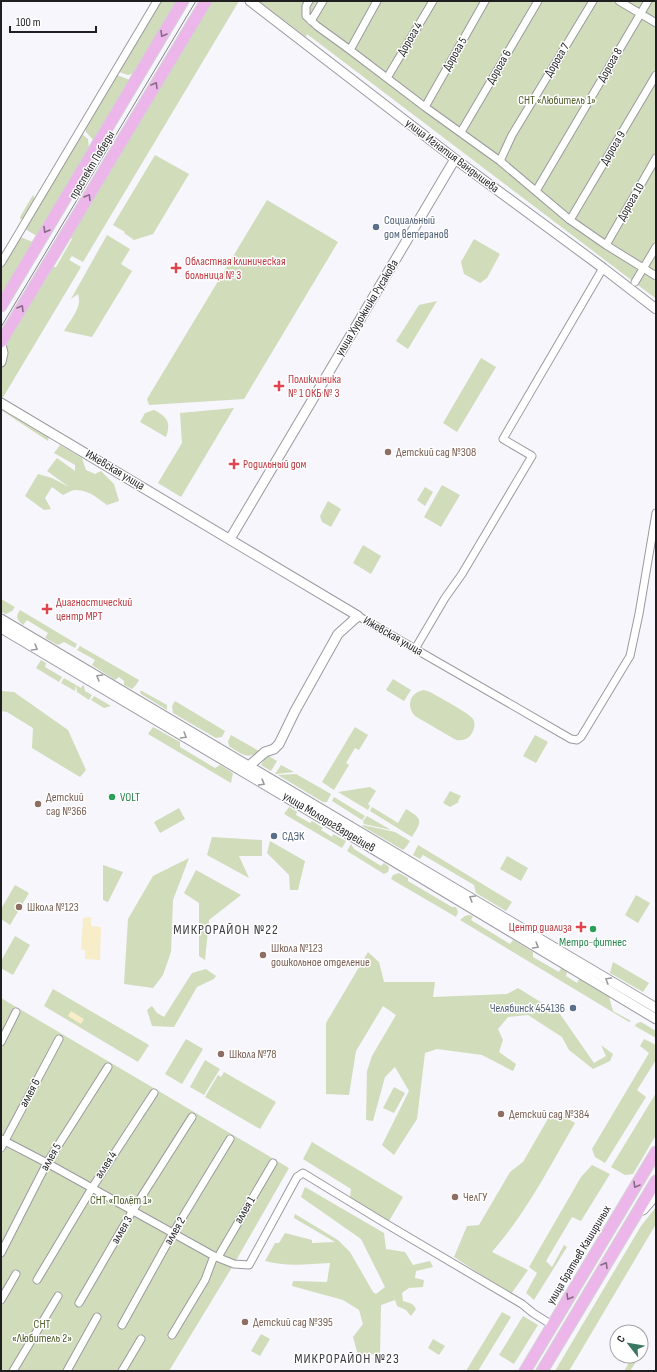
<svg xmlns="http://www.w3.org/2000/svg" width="657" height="1372" font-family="'Sofia Sans Condensed',sans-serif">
<rect width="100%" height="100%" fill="#f6f6fc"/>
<path fill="#d0dcba" d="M161,1H178L135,73L128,75L119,72Z
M211,1H239L83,262L72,256L69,260L81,267L2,399L1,398V372L7,347L6,344L49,271L53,267H56L72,239L71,238L73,231Z
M258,1H656L655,298L307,34L306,37Z
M117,75L130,80L94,141L86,132L85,127Z
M82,134L88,139L89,149L37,236L25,229Z
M155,155L189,174L153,234L134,240L124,233L125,232L113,225Z
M33,195L35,199L24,219H20V217Z
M267,200L338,242L244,399L149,405L147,399Z
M107,235L130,249L121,264L132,271L92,337L64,331C70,320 83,307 78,294L71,299Z
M20,237L33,242L1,296V269Z
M474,239L500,254L487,278L480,283L464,274L461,262Z
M437,301L408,349L396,341L419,305Z
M481,358L496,367L457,432L443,423Z
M1,408L49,436L48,441L1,410Z
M234,408L181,497L158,483L182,443L180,413Z
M154,410C168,417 171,423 166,437L140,422L145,413Z
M60,445L82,458L86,470L95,474L101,471L114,484L119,501L107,505C98,498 87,489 75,490C72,490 67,493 63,495L52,487L45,498L51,509L44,510L25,496L38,474L52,478L69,487L47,471L57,458L75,471V465L54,453Z
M442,485L460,495L441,527L424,517Z
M425,487L433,492L425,506L417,500Z
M328,501L341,509L331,527L322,522L320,516Z
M363,545L381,556L371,574L353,563Z
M1,599L15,607L12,611L6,614L1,612Z
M20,610L77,644L75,648L64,642L58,645L45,638L48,633L27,620L23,625C17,620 15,617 20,610Z
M80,646L139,680L136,685L132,689L124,685V681L119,677L115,680L92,665L95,660L77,650Z
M41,660L46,663L45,667L62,677L59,682L36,668Z
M64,678L76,685L75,691L61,683Z
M393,679L411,690L404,701L386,690Z
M76,685L81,688L83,685L84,686L85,691L92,695L89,700L77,692Z
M424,690L430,692C438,697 468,712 473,719C476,724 474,731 470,736C466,740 461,741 456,740L415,716C405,705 411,692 424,690Z
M1,691L14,692L68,730L86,770L80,777L32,748L33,728L7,712L1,711Z
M140,691H142L167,705V710L141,694Z
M94,696L111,706L104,708L91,700Z
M175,701L225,731L222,737L216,738L173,713L172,706Z
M153,727L180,742V747L215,768L220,765L233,773L231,783L148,734Z
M355,727L368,735L359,750L355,748L346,763L349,765L334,790L322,782Z
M231,735L259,751C248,761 240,753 229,746L228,741Z
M535,735L548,742L536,763L523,756Z
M267,755L277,761L271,771L261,765Z
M281,765L294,772L276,774H275Z
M296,774L331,794L327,802H323L278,775Z
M370,787L376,791L368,804L370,806L368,810L338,792Z
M450,791L461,796L458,801L459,802L450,807L443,803Z
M334,797L365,816L362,820L332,801Z
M289,807L297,812L296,815L310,823L312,821L323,828L321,830L332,837L333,834L346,841L342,848L284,814Z
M372,807L398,823L406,809C423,819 422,821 412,837L370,811Z
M179,808L185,819L160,833L154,822Z
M367,816L391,830L364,824L363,821Z
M363,825L395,832L410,841L406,847L403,850L362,826Z
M212,837L262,840V856H239L249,878L207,855Z
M270,841L305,861L298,890H290L289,875L267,853Z
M351,844L354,849L381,866L384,863L388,866L389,868L388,872L384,874L347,851Z
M418,845L512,902L506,911L476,893L474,885L423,855L420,859L413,855Z
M507,856L528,868L521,881L500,869Z
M189,858L173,900L171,952L163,975L153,988L124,984L128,919L153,876Z
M103,865L123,872L108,902L103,900Z
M196,870L241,895L209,920L205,960L199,956V903L184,893Z
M399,873L408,878V881L452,907H456L458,912L456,917L391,879L393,875Z
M15,885L29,893L10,925L1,919V909Z
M636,895L650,903L638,923L625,915Z
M469,915L473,916L471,920L510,944L513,940L533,952V957L559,972L561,968L567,972L566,976L577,983L579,979L609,997L613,1011L631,1021L629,1022L460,920L465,916Z
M15,936L30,945L13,975L1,968V961Z
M368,952L379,962L384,982H435L433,997L507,994L518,988L560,1014L594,1063L606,1056L601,1045L613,1054L610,1061L593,1069L569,1050L562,1037L528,1015L508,1017L498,1029L503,1040L499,1052L516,1064L513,1071L482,1055L437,1049L425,1053L417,1119L394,1155L382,1145L409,1091L395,1067L385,1077L373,1121L366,1120L367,1071L372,1056L396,1015L383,1006L356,1051L349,1095L326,1094V1023Z
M613,962L649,983L643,992L610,973Z
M206,969L216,976L214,979L197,987L174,1027L152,1026L147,1010L152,1006L157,1013L164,1017L192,973Z
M53,989L149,1045L138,1062L44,1006Z
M1,998L289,1168L234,1264L169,1371H1Z
M641,1022L656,1031V1038L635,1026L637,1023Z
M186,1039L203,1049L182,1084L165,1074Z
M644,1039L656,1045V1060L637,1090L646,1097L605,1163L595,1157L592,1149L649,1053L640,1046Z
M205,1060L220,1069L204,1095L190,1087Z
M224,1072L276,1102L260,1129L205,1097L218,1075L221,1077Z
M394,1087L405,1093L394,1113L383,1108Z
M656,1093V1135L633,1174L625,1175L611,1167Z
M553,1110L575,1123C549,1168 526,1213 492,1252L528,1270L511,1294L454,1257L467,1226L479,1225L510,1172L523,1162Z
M312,1142L403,1197L388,1223L350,1197L351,1189L303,1159Z
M592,1165L610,1174L581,1221L572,1217L546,1261L552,1267L564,1245L567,1247L534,1300L526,1293L537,1273L529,1267L581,1177Z
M305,1187L384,1233L386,1249L405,1252L413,1265L430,1261L433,1267L416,1271L415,1278L424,1280L423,1287L409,1288L402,1293L403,1301C409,1303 413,1303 416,1309L411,1316L406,1310L397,1306L395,1300L381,1305L380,1354L358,1355L353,1337L363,1324L359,1310L343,1300L292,1286L293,1281L327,1282L330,1263C308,1264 287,1267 265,1261L275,1243H279L285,1233L312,1240V1243L335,1242L294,1218L295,1214L338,1240L350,1252L373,1292L376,1294L385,1287L361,1239L301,1197Z
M656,1207V1224L569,1371H555L641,1226Z
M502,1312L511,1317L478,1371H466Z
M523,1316L538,1325L514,1364L499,1355Z
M261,1334L270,1339L260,1356L251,1351Z
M433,1339L445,1346L439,1355L428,1348Z
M633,1356H640L630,1371H624Z"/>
<path fill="#f7edc8" d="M91,917V926L101,927L100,960L85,959V950H81L83,918Z
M71,1011L84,1019L81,1024L68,1016Z"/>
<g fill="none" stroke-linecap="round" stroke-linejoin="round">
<g stroke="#9a9aa0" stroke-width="9">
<path id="street" d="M309,1L306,6V16L317,26L350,50L425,107L500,161L570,220L606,245L656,276
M619,1L656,23
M311,21L323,1
M350,50L377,1
M387,78L433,1
M425,107L485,1
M461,132L538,1
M500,161L512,135L593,1
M536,191L648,1
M570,220L656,75
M606,245L656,158
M1,263L157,1
M635,282L656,247
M358,616L571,739L577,740L581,737L630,656L639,614L656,513
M415,649L445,598L462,574L532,456L503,439L603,268
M1,1042L16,1012
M1,1139L47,1163L214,1256L234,1264L249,1265L297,1177L303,1173L383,1222L522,1304L533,1313L552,1325
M1,1148L59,1039
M1,1253L47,1163L108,1067
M218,1257L273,1163
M37,1280L92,1188L154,1093
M1,1300L16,1274
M79,1303L133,1210L192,1117
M122,1325L173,1233L230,1139
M172,1335L205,1280L214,1256
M13,1371L58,1296
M67,1371L97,1317
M122,1371L141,1339"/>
</g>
<g stroke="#9a9aa0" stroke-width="11">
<path id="secondary" d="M250,1L455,159L603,268L656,309
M1,344L3,353L1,362
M1,403L358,616L338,634L295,711L279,744L274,749L265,752L249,766L246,771
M230,539L455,159
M1,619L656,1008
M1,628L353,837L656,1019
M643,1210L656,1195"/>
</g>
<g stroke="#d2d2d3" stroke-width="13">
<path id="primary" d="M1,306L183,1
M1,342L206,1
M525,1371L656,1152
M542,1371L656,1181"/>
</g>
<use href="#street" stroke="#fff" stroke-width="7"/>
<use href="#secondary" stroke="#fff" stroke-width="9"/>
<use href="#primary" stroke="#edb6eb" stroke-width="11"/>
<path stroke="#818185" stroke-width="1" d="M1,327L196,1"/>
</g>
<defs><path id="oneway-chevron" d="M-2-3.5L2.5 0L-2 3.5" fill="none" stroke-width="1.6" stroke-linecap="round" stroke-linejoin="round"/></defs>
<g stroke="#866a86">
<use href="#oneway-chevron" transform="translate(163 34) rotate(121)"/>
<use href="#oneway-chevron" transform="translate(155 85) rotate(-59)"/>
<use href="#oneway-chevron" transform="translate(88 197) rotate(-59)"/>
<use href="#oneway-chevron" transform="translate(46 230) rotate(121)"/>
<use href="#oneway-chevron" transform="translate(21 308) rotate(-59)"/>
<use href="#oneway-chevron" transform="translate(636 1185) rotate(121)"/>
<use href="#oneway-chevron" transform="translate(605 1265) rotate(-59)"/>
<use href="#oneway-chevron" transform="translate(569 1297) rotate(121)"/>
</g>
<g stroke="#9a9a9c">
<use href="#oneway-chevron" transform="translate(35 648) rotate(31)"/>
<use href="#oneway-chevron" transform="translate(99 677) rotate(-149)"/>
<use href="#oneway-chevron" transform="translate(184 736) rotate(31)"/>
<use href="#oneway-chevron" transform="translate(262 783) rotate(31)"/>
<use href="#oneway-chevron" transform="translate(472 898) rotate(-149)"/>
<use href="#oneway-chevron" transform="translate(536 946) rotate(31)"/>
<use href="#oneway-chevron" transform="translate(608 980) rotate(-149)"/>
</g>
<g fill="#5c6f8a" stroke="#fff" stroke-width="1.5">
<circle cx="376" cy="227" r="4"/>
<circle cx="274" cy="836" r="4"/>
<circle cx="573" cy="1008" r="4"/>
</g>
<g fill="#e0444e" stroke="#fff" stroke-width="1.5">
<path d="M174 262h4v4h4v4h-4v4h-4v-4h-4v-4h4z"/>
<path d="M277 380h4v4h4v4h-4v4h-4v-4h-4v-4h4z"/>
<path d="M232 458h4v4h4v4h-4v4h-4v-4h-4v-4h4z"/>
<path d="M45 603h4v4h4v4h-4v4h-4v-4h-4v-4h4z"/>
<path d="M579 921h4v4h4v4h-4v4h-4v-4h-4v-4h4z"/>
</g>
<g fill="#8d6e63" stroke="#fff" stroke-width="1.5">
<circle cx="388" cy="452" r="4"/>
<circle cx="38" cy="804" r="4"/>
<circle cx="19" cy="907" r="4"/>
<circle cx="263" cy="955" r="4"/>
<circle cx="221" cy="1054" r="4"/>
<circle cx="501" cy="1114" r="4"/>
<circle cx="455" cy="1197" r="4"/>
<circle cx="245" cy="1322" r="4"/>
</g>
<g fill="#2e9e5b" stroke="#fff" stroke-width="1.5">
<circle cx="112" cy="797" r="4"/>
<circle cx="593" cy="929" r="4"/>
</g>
<g text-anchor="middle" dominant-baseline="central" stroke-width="3" stroke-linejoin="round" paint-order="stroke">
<g font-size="12" fill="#1f1f22" stroke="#fff">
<text transform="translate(410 39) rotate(-59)">Дорога 4</text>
<text transform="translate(455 54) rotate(-60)">Дорога 5</text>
<text transform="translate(557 60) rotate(-59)">Дорога 7</text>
<text transform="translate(610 65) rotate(-60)">Дорога 8</text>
<text transform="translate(499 67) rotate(-60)">Дорога 6</text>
<text transform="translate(613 148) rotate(-59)">Дорога 9</text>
<text transform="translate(452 156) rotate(37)">улица Игнатия Вандышева</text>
<text transform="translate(92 165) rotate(-59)">проспект Победы</text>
<text transform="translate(631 202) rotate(-60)">Дорога 10</text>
<text transform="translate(367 308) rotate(-59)">улица Художника Русакова</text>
<text transform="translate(115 470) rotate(31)">Ижевская улица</text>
<text transform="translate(393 636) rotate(30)">Ижевская улица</text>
<text transform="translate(329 822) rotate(31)">улица Молодогвардейцев</text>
<text transform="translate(30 1093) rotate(-62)">аллея 6</text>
<text transform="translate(51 1157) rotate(-60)">аллея 5</text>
<text transform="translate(106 1165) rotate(-57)">аллея 4</text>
<text transform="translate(245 1210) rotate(-59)">аллея 1</text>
<text transform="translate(122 1230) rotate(-60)">аллея 3</text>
<text transform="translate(175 1231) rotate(-60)">аллея 2</text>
<text transform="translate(579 1255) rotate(-59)">улица Братьев Кашириных</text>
</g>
<g font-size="12" fill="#4e5e2a" stroke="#fff">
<text x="557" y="100">СНТ «Любитель 1»</text>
<text x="121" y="1200">СНТ «Полёт 1»</text>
<text x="42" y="1324">СНТ<tspan x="42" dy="14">«Любитель 2»</tspan></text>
</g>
<g font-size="12" fill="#4e5e75" stroke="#fff" text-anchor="start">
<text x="384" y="220">Социальный<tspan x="384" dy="14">дом ветеранов</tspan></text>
<text x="282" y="836">СДЭК</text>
<text x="565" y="1008" text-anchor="end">Челябинск 454136</text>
</g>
<g font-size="12" fill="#be3a42" stroke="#fff" text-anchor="start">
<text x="185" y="261">Областная клиническая<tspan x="185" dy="14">больница № 3</tspan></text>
<text x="288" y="379">Поликлиника<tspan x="288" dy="14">№ 1 ОКБ № 3</tspan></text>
<text x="243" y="464">Родильный дом</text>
<text x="56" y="602">Диагностический<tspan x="56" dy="14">центр МРТ</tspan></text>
<text x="572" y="927" text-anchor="end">Центр диализа</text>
</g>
<g font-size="12" fill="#785e54" stroke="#fff" text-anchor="start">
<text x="396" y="452">Детский сад №308</text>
<text x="46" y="797">Детский<tspan x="46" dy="14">сад №366</tspan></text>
<text x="27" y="907">Школа №123</text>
<text x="271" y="948">Школа №123<tspan x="271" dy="14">дошкольное отделение</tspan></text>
<text x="229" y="1054">Школа №78</text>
<text x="509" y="1114">Детский сад №384</text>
<text x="463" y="1197">ЧелГУ</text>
<text x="253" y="1322">Детский сад №395</text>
</g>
<g font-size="12" fill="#27864d" stroke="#fff" text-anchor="start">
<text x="120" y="797">VOLT</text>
<text x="593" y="942" text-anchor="middle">Метро-фитнес</text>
</g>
<g font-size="14" letter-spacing="1" fill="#3b3a40" stroke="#fff">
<text x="226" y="929">МИКРОРАЙОН №22</text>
<text x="347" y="1358">МИКРОРАЙОН №23</text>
</g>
</g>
<rect width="657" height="1372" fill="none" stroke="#1f1f22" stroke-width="4"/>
<g transform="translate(629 1344) rotate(301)"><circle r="19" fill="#ffffff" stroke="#a5a5a7"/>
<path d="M0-3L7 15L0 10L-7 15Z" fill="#3b7762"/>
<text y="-6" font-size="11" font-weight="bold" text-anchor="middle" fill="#1f1f22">С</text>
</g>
<path d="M10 26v6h86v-6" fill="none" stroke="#1f1f22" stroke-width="2"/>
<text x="16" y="26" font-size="12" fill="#1f1f22" stroke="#ffffff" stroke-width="3" paint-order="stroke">100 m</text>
</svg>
